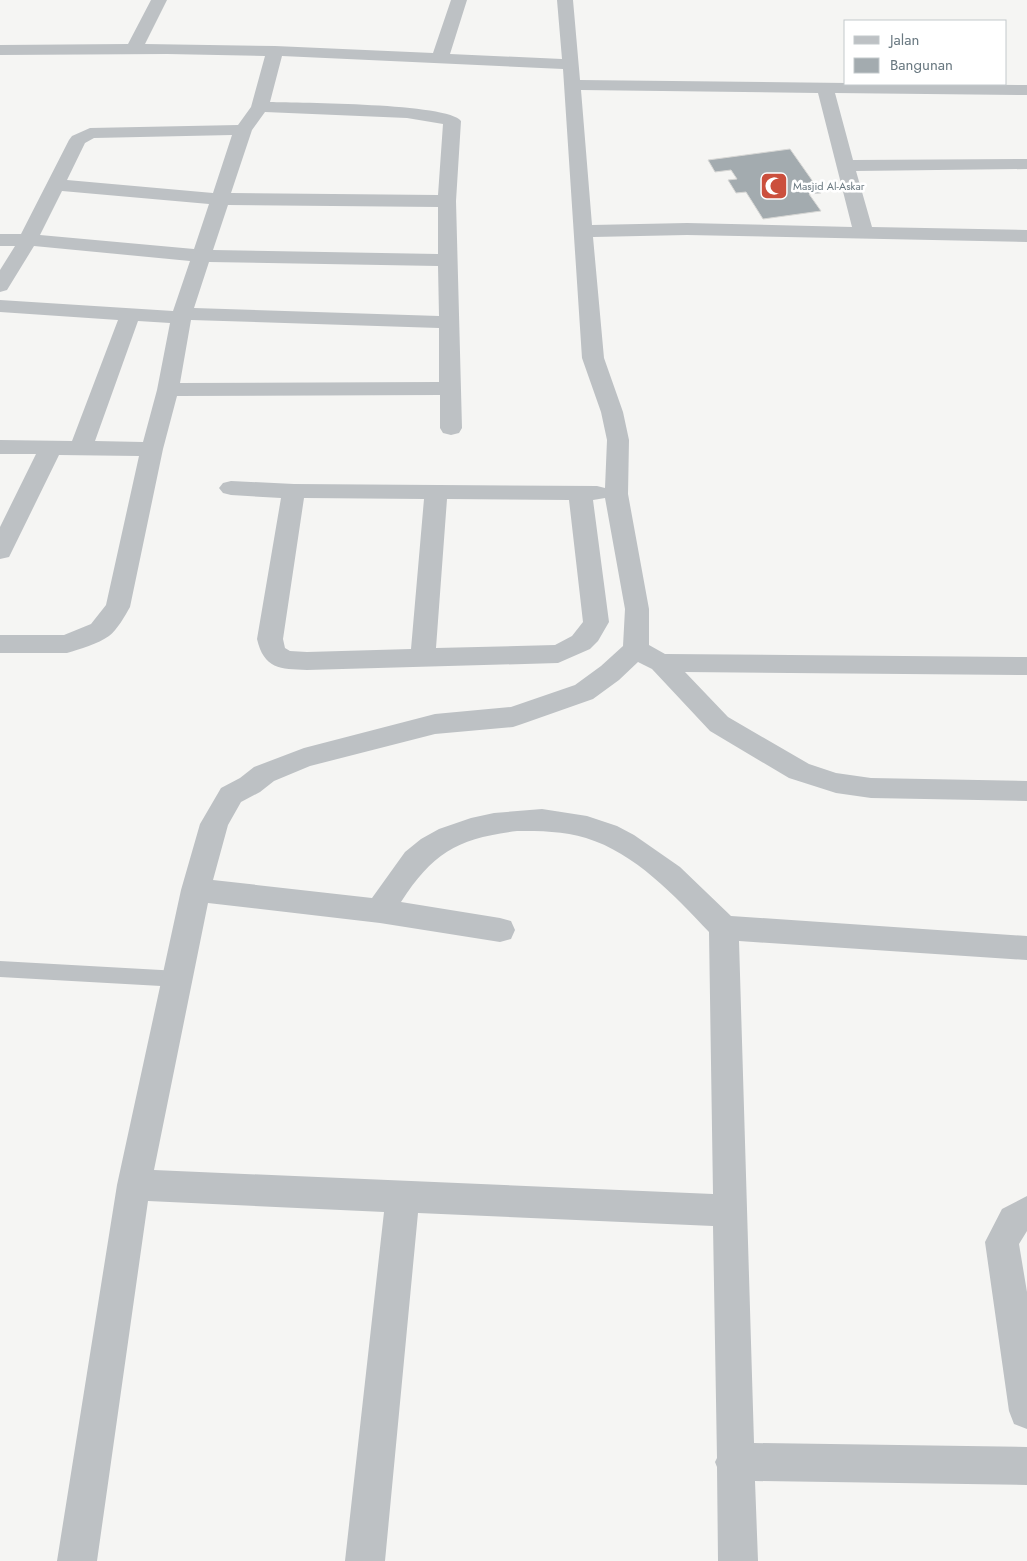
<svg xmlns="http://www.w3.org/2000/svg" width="1027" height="1561" font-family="Jost,sans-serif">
<rect width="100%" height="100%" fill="#f5f5f3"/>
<path fill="#a3abaf" stroke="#d7d7d5" d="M790,149L821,193L809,194L821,211L763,219L746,192L736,193L728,180L737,179L731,170L715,172L708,160Z"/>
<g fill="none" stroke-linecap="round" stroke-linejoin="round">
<path fill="#bdc1c4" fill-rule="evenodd" d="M0,961L179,971L186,973L189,979L186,985L179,987L0,977Z"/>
<path fill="#bdc1c4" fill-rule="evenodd" d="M151,0H167L145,44L275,46L433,53L451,0H467L450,54L562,59L557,0H573L580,80L1027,85V95L835,93L853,160L1027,159V169L856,171L872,227L1027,230V242L687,235L593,237L604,358L623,412L629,440L628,494L649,609V645L665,654L1027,657V675L685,672L728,717L809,764L836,773L871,778L1027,781V801L871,798L836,793L789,778L710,731L652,669L638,662L619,680L593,699L522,724L513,727L435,734L310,766L274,781L260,792L241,802L228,825L213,880L372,898L405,852L421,839L439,829L471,818L494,813L542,809L587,816L617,826L634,835L680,867L731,916L1027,936V960L739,941L754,1443L1027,1447V1485L755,1481L758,1561H718L717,1467L715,1462L717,1458L713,1226L418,1213L385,1561H345L384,1212L148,1201L97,1561H57L117,1185L181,890L200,824L221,788L240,778L254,767L304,748L435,714L511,707L575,685L601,666L623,646L625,609L605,498L593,500L609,622L598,641L590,649L558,663L307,670C280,669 264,669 257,639L281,498L231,495L223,493L219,488L223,483L231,481L294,484L597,486L605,488L607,440L601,412L582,358L563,69L282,56L270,102C298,103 449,103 461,121L456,201L462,428L459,433L451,435L443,433L440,428V395L177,396L163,449L130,607C125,616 117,630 109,636C98,644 80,649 67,653H0V635H64L91,624L106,605L139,456L59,455L12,551L9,557L0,559V527L36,454H0V440L72,441L118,320L0,312V300L173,311L190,261L34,246L7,290L0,292V270L15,246H0V234H21L69,140L72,136L90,128L238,125L251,107L265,56L167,54L0,55V45L128,44ZM581,90L818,93L852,227L687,223L592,225ZM265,112L407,118L443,124L438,195L231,193L252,130ZM232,135L213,193L67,180L85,143L94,138ZM62,191L209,204L194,249L40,235ZM228,205L438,207V254L213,250ZM209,262L438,266L439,316L194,308ZM191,320L439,328V382L180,383ZM138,321L170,323L157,390L143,442L95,441ZM304,498L424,499L411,649L307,652L290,651L285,648L283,639ZM447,499L569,500L583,622L572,636L555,645L436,648ZM517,831C540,831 564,831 586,838C635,853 675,896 709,932L713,1194L154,1170L208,903L380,923L500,942L511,939L515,930L511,921L500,918L401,902C433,852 459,838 517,831Z
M1027,1196V1231L1019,1244L1027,1292V1429L1014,1424L1009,1411L985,1242L1002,1209Z"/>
</g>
<defs>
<g id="mosque-square" transform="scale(1.4375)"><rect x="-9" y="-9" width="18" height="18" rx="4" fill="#cb4f3d" stroke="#fff"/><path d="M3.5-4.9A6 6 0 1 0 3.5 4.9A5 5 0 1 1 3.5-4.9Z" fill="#fff"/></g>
</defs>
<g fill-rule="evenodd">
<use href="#mosque-square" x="774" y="186"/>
</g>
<g text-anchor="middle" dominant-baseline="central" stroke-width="5" stroke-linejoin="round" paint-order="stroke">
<g font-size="11" fill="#697880" stroke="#fff" text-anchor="start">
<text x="793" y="186">Masjid Al-Askar</text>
</g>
</g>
<rect x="844" y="20" width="162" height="65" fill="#ffffff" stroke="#c3c9cc"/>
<rect x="854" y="36" width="25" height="8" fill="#bdc1c4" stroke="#c3c9cc"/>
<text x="890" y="45" font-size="15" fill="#697880">Jalan</text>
<rect x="854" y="58" width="25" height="15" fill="#a3abaf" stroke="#c3c9cc"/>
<text x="890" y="70" font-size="15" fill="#697880">Bangunan</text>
</svg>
